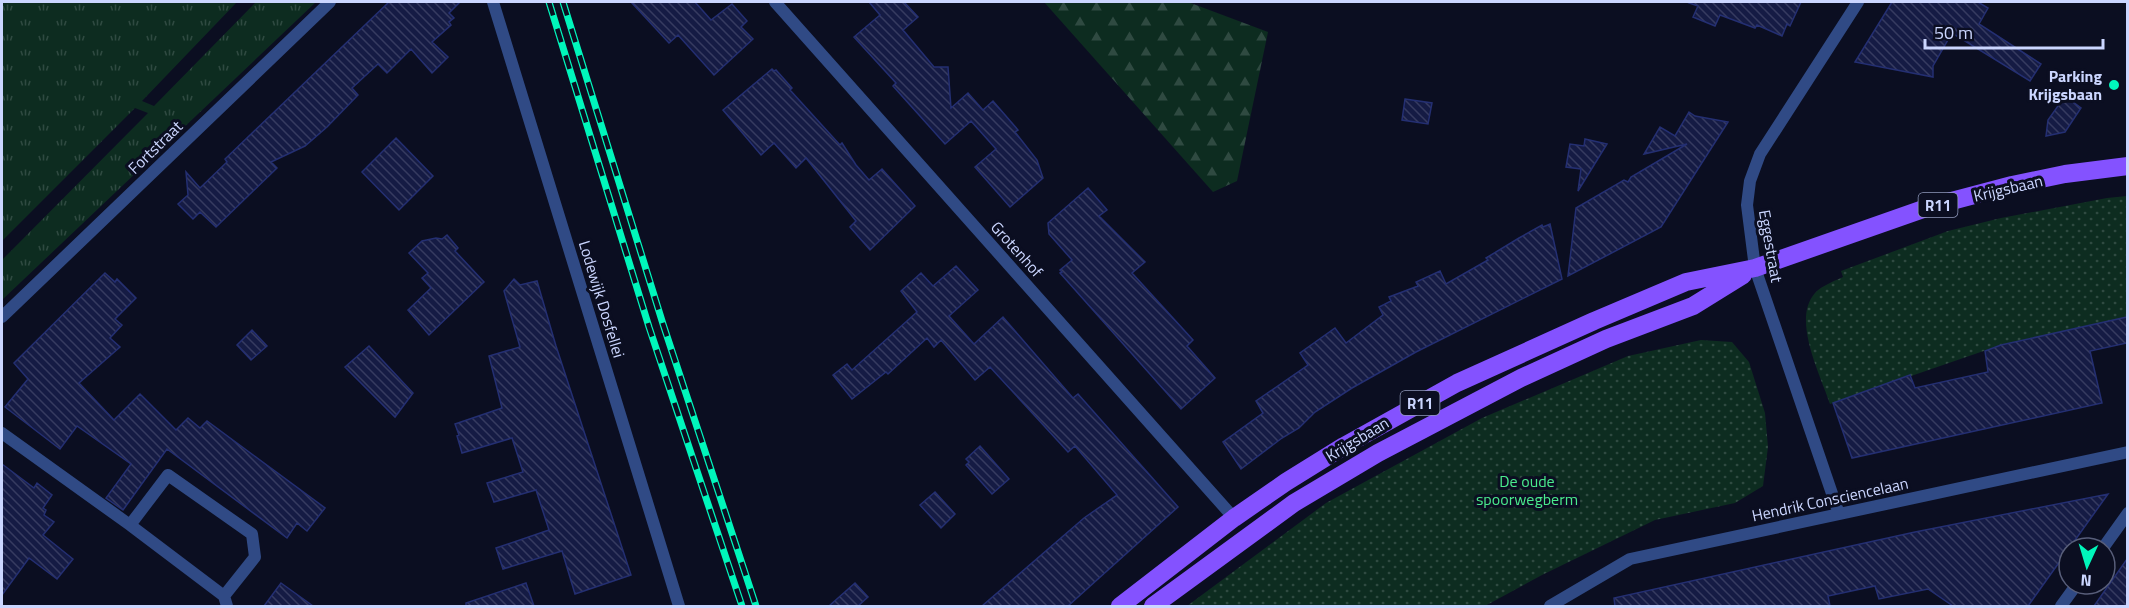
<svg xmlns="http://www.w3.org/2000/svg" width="2129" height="608" font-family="'Titillium Web',sans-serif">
<defs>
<pattern id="grass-tufts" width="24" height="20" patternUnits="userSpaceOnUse" patternTransform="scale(1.5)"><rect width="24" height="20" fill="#0d2c20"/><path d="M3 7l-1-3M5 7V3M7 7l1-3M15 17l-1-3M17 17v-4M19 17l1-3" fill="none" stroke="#2f4a41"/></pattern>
<pattern id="forest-firs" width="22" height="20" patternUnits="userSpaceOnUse" patternTransform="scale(1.5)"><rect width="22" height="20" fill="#0d2c20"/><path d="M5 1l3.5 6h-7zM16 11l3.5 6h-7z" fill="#2f4a41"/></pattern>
<pattern id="park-dots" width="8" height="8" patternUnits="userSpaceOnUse" patternTransform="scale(1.5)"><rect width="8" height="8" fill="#0d2c20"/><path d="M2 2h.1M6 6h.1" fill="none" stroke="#2f4a41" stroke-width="1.8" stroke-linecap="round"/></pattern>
<pattern id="building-back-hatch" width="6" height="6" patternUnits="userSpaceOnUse" patternTransform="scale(1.5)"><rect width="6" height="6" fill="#151b44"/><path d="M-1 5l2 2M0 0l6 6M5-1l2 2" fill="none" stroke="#363b60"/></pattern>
</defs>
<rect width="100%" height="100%" fill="#0b0e21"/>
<path fill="url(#grass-tufts)" d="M2,2H237L142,101L154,106L256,2H316L2,300V260L148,113L135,108L2,241Z"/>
<path fill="url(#forest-firs)" d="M1044,2H1188L1268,32L1237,181L1213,192Z"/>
<path fill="url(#park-dots)" d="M2127,196V317L2001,345L1830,404C1821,376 1794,324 1812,297C1818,287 1832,282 1843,277L1841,271L1948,231L2001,218L2107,198Z
M1701,340L1732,342L1749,362L1765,413L1768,447L1763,486L1735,503L1655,520L1542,575L1485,606H1187L1326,503L1482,418L1628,356Z"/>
<path fill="url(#building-back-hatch)" stroke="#242f72" stroke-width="1.5" d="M389,2H460L449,13L454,18L449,22L451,25L432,42L448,57L432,73L411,49L387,73L378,64L352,88L358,95L327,127L305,146L271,162L277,168L216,227L200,212L193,219L178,204L188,195L186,172L200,188L227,162L225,159Z
M631,2H695L711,20L732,4L747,21L741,27L753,39L714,75L678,35L669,43Z
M869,2H904L918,17L903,30L934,67H948L951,108L968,93L983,110L993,101L1018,130L1015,132L1037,160L1043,178L1010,207L975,167L996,149L971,121L945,144L893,86L896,83L854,37L880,15Z
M1690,2H1801L1790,26L1787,24L1782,36L1757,25L1755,28L1720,15L1715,26L1693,17L1698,6L1689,3Z
M1892,2H1978L1988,8L1979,24L2041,64L2030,81L1952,33L1933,66V77L1855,62Z
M772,69L774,71L776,70L792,88L790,90L840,145L842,143L856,165L869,180L882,169L915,206L870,250L850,227L856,221L806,158L796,168L774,143L761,155L723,110Z
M2065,96L2081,108L2065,132L2046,136L2048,120Z
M1405,99L1432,103L1428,124L1402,120Z
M1689,112L1695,116L1728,122L1661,227L1568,276L1576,208L1624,180L1628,182L1631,177L1687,144L1644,154L1660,127L1675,136Z
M396,138L433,176L399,210L362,172Z
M1585,139L1607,144L1578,191L1581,169L1566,167L1570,144L1584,146Z
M1088,188L1107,210L1099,216L1145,262L1132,273L1193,340L1187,346L1215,378L1181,409L1060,273L1062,272L1060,270L1072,260L1049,234L1048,223Z
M1550,224L1562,279L1416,352L1352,388L1315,412L1299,428L1282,438L1241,469L1223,442L1263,413L1256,401L1308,365L1300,353L1335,328L1346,343L1383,315L1379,307L1391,301L1389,297L1418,286L1416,282L1440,271L1446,284L1488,260L1486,258L1519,238L1542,225L1543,227Z
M447,235L458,248L455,251L484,282L429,335L408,310L431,288L422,278L428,273L409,253L422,241L436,238L442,239Z
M956,266L978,290L949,316L974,344L1003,317L1073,398L1078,394L1178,507L1068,606H982L1084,518L1117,495L1075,446L1068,452L990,367L975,380L941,340L934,347L927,338L888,374L886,372L852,399L833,375L847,364L852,370L917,312L901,291L921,273L933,286Z
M105,273L115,282L117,279L136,298L115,319L122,325L110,338L120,347L79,383L114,420L140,394L176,430L188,418L200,428L207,421L325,508L307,531L297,523L287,538L167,449L123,510L106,498L131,464L77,426L60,449L5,407L28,379L14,363Z
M514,279L520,285L537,281L556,346L631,575L575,594L562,551L503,569L496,548L549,530L536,490L494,502L487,483L523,472L512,438L462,453L457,436L459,435L455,424L502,408L489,356L520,347L504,291Z
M2127,317V343L2090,351L2102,403L1852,458L1833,403L1910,375L1915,388L1988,372L1985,351L2001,345Z
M252,330L267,346L251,360L237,345Z
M369,346L413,393L395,417L345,367Z
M980,446L1009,479L992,494L966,465L969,462L966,459Z
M2,464L34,488L37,483L52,495L43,508L46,510L44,515L54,522L43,535L73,559L57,579L29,558L2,595Z
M935,492L955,514L941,528L920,505Z
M2108,494L2028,606H1953L1928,589L1879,599L1875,586L1828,596L1830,606H1615L1614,598L1915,532Z
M2127,559V606H2094Z
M281,583L313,606H264Z
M526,583L534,606H466V603Z
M855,583L868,597L858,606H829Z"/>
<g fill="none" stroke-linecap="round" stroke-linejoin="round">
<path stroke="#304a85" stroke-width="12" d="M493,2L679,606
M775,2L1234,518
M2,317L330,2
M2,433L130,525
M1839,514L1755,268L1747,205L1750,181L1760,154L1858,2
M2103,548L2128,513
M224,596L255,557L252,534L168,475L130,525L224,596L227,606
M1550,606L1630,559L2128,452
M2061,606L2077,584"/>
<path stroke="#8452ff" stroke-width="18" d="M1120,606L1234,518L1286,482L1344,446L1457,383L1594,321L1686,282L1755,268L1929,207L2012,185L2065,174L2128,166
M1153,606L1294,503L1378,453L1521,378L1606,339L1693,306L1743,275"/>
<g stroke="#00f6bb" stroke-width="7">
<path id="rail" d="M549,2L649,327L742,606
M563,2L663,324L756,606"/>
</g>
<use href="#rail" stroke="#0b0e21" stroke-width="4.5" stroke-dasharray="14" stroke-linecap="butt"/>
</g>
<circle fill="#00f6bb" stroke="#0b0e21" stroke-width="2" cx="2114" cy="85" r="6"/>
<g text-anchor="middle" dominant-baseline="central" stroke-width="6" stroke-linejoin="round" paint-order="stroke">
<g fill="#0b0e21" stroke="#919abc" stroke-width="1.5">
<rect x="1918.5" y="193" width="39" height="24" rx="4.5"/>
<rect x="1400.5" y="391" width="39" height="24" rx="4.5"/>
</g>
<g font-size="15" font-weight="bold" fill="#cbd6ff">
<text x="1938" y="205">R11</text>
<text x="1420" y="403">R11</text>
</g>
<g font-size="16" font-weight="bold" fill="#cbd6ff" stroke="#0b0e21" text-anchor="end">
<text x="2102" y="76">Parking<tspan x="2102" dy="18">Krijgsbaan</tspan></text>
</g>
<g font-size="16" fill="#cbd6ff" stroke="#0b0e21">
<text transform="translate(155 147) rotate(-44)">Fortstraat</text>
<text transform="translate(2008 188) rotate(-13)">Krijgsbaan</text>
<text transform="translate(1771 246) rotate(80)">Eggestraat</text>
<text transform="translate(1017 249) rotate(48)">Grotenhof</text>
<text transform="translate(602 299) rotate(73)">Lodewijk Dosfellei</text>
<text transform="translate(1357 439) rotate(-31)">Krijgsbaan</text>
<text transform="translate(1830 499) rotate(-12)">Hendrik Consciencelaan</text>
</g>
<g font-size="16" fill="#4aeb8d" stroke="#0b0e21">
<text x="1527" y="481">De oude<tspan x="1527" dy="18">spoorwegberm</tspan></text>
</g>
</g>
<rect width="2129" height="608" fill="none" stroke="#cbd6ff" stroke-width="6"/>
<g transform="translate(2087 566) rotate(184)"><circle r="28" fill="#0b0e21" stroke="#585e7a" stroke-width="1.5"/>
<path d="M0-4.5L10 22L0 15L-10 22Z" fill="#00f6bb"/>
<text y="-9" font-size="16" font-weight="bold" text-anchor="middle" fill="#cbd6ff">N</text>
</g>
<path d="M1925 39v9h178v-9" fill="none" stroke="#cbd6ff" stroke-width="3"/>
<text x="1934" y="39" font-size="18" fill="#cbd6ff" stroke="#0b0e21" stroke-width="4.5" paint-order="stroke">50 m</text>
</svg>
